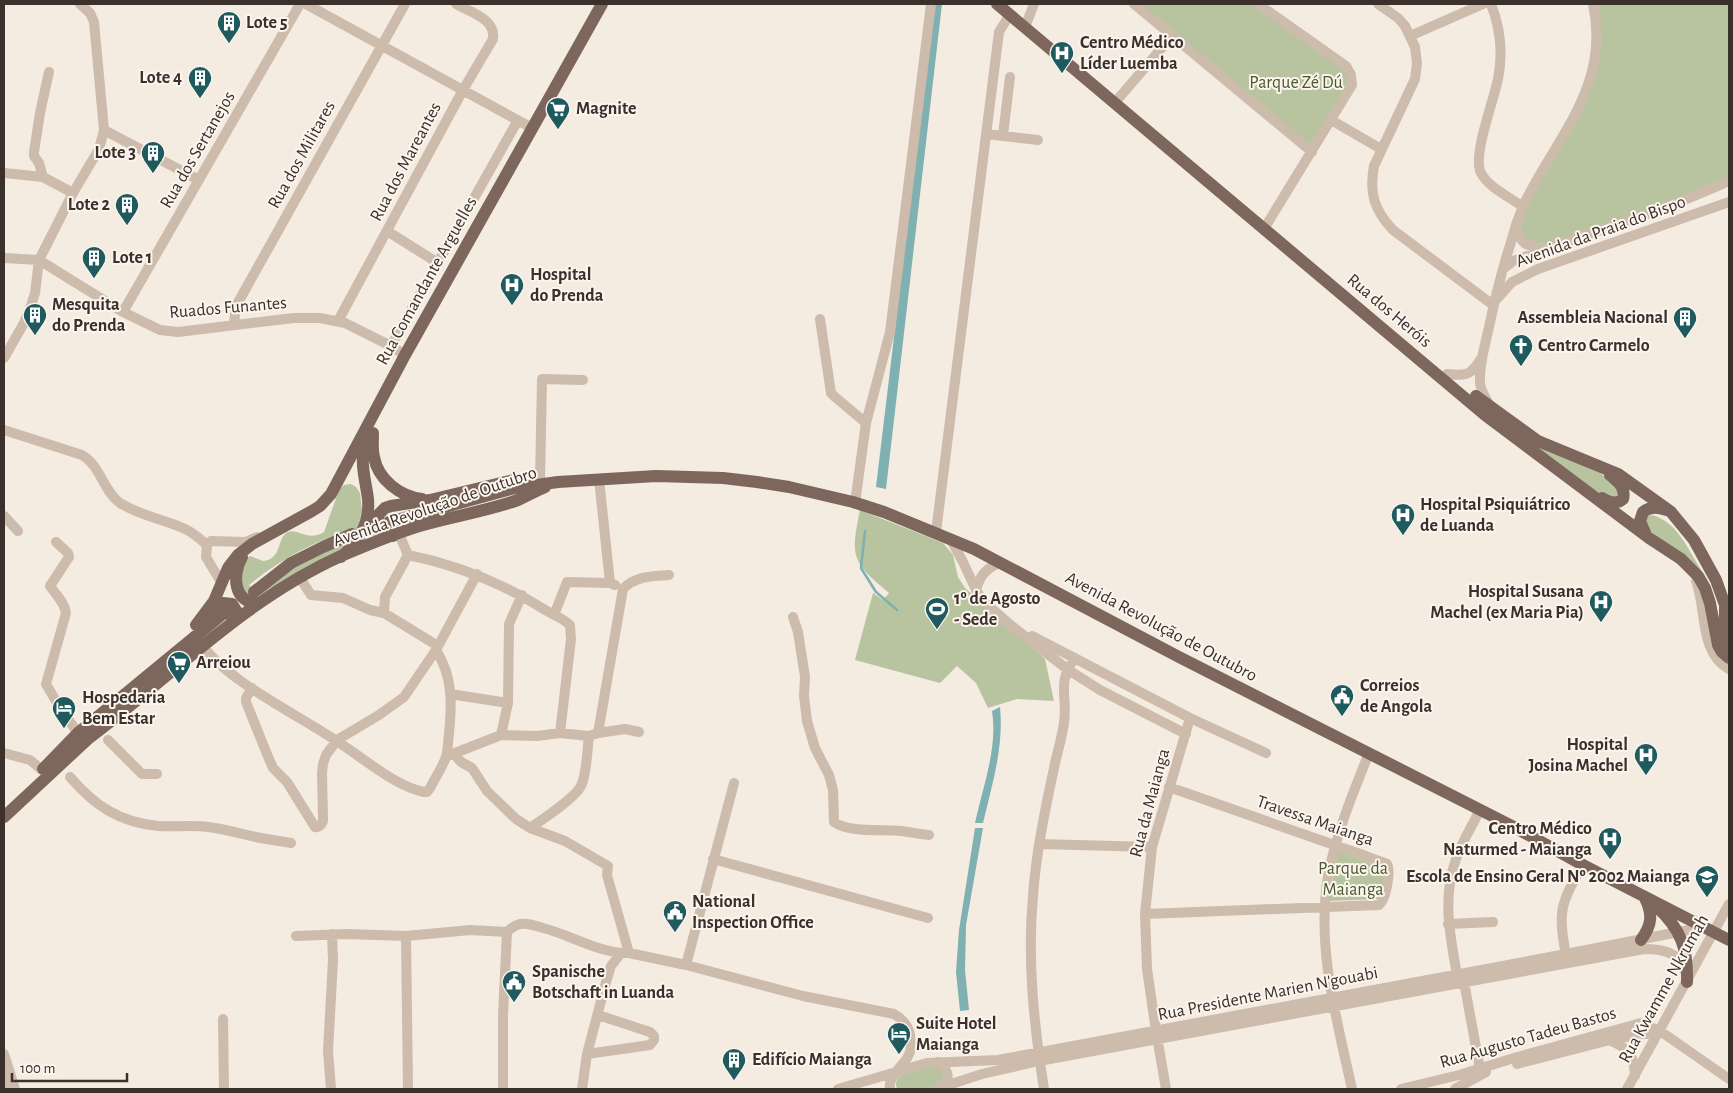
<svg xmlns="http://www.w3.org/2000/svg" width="1733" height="1093" font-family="'Alegreya Sans',sans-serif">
<rect width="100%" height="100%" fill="#f4ebe1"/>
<path fill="#b8c4a0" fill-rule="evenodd" d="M1134,4H1258L1340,60L1352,80L1312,152Z
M1593,4H1729V181L1546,250L1519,236L1523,207L1593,72Z
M1526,439L1600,473L1608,479L1619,494L1612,500L1594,490Z
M351,484L356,487L360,493L362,511L357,531L344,549L255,598L248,596L238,578L247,558L250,556L263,561C283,559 276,538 288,532C298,528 308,542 324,532L339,490L344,485ZM345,531L256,593L249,585C278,561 310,544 345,531Z
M860,510L943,543L953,555L958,577L965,588L1045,659L1054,701L1017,699L988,708L976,683L957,666L940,683L855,660L873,593L883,600L889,593C852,562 850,558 860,510Z
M1652,515C1678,522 1688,550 1702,571L1649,530L1645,526L1647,516Z
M1338,851L1386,869L1380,899L1329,901Z
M916,1067H941L944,1080L929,1089H897C892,1076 907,1072 916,1067Z"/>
<path fill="#7fb0b2" d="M934,4H942L886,489L876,487Z
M1000,707C1004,747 992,785 983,823H975C983,786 998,748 992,711Z
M975,828H983L966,925L965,970L969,1010L960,1011L956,972L959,930Z"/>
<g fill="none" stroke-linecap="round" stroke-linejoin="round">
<path stroke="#7fb0b2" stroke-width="2.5" d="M865,531L861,568L876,592L897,610"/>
<path stroke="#cfc6bd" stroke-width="12" stroke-dasharray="12 6" stroke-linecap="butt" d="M354,539L390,527"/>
<path stroke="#cdbbac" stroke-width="10" d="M306,4L532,128
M1134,4L1312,152
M1258,4L1346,66L1351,75L1352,85L1267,224
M1378,4L1398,18L1405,26L1415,47L1417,63L1415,79L1374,166C1369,193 1374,210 1393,230L1493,305
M1491,4C1500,27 1503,54 1498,79C1494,100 1472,156 1481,173C1489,188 1510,197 1523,207
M1027,22L1034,4
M1410,36L1483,4
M1118,99L1172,36
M1331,120L1381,149
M104,130L199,180
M986,134L1038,140
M1003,135L1010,77
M4,173L43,177L73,193
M43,177L39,163L34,156V152L40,113L49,72
M1516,226C1520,244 1526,246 1544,249
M387,231L438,263
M4,258L39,260L123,312L160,330L178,332L294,318H320L345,323L391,346L405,355
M1503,269L1513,261C1585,234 1659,213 1729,181
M1497,299L1512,282L1538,269L1729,202
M123,312L300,4
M820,319L831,393L835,397L866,423
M338,321L463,90L493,39C496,19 470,12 456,4
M234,324L236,306L405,4
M391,346L518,120
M4,358L24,323L30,309L35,293L39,260L73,193L99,149L104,130L94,22L90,13L80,4
M1447,374C1464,376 1471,376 1480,360
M1489,404C1485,397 1481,391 1480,383C1479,365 1485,345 1489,327C1495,298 1502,270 1511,242C1514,230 1518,218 1523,206C1556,137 1611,87 1593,4
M4,430L82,455C101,466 103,491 120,503C140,516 164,519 185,529C194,533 200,539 207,545
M599,479L610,583
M540,481L542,379L583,380
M855,503L866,423L890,332L931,4
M4,516L18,531
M936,532L999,32L1010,14
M399,534L408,555C458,565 504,584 547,611C554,615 564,619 570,625L571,639L560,733
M950,538L963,562L976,590L983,601L1013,627L1067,669L1100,690L1186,734
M56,542L68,553L69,557L50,586C56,595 64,601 66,613L46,684L60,708L78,733
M300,578L311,595L343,598L370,610L384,613L438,646
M1696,581C1707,610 1699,653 1729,669
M221,582L206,557L207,545L211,541L245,542L257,537
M976,590C979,577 986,568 999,563
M384,613L385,597L408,555
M554,615L567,582L610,583L615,585
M793,617L798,632L805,677L804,696L807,721L815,748L829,775L833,790L834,822C849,833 882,829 901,831C910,832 919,834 929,835
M1032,636L1190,718L1266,753
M202,645C230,683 295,713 335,740C361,756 394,786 424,792H427L430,788C435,778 442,768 446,757C448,750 448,741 449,733C452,703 453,677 436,650
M252,688L246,698V702L269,759L273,768L287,782L315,827C320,828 323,823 323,819L322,773L323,764L326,755L337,740L379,715L404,697L436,650L477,574
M450,694L508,703
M598,733L623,589C635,576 653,576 669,575
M501,735L508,703L509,624L522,595
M108,740L142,774H157
M4,753L30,760L42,770
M454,754L461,762L472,768L487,791L516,819L530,828L565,841L608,866L607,875L629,953
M450,755L501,735L537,736L560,733L589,736L598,733L625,729L639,732
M70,777C95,806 119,822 158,826C175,827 192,825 208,827C226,829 243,835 261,838C271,840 281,841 291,843
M530,828C543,819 575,798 581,786C587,774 587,750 589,736
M1039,844L1152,847
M713,859L928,918
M1145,914L1379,905C1386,900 1391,872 1387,864L1360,854L1169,787
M1448,924L1493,922
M296,936L347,934L406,936L470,930L507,932C511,928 515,925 520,924C528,923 536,926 543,928C571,935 601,954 629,953L686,965L803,996L894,1014C903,1019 908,1025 910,1035C910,1039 911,1044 911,1047C910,1064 887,1073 890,1089
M406,936L408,1089
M1566,954C1557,913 1561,901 1583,865
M686,965L734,783
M1457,975C1450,935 1442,898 1456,859C1462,842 1472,826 1480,810
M1464,982L1480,1069
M223,1019L224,1089
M1611,1041C1630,1049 1634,1056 1635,1076
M4,1054L15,1089
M587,1054L650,1045L654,1040V1036L650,1032L598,1015
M938,1062C948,1069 951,1077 943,1087
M1517,1064L1610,1040L1660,1031
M4,1079L7,1089
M331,1089L328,1051L333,960L332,934
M503,1089V1016L507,932
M582,1089L587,1054L606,982L611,966L621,953
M838,1089L927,1063L998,1060L1566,954L1704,927
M936,1089L982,1074L1039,1061L1644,949C1662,949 1680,952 1685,971
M1044,1089C1034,1025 1027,960 1033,896C1036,853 1045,810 1054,768C1057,753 1062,738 1064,723C1068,696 1056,683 1075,658
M1166,1089L1156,1031L1147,969L1145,914L1152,847L1190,718
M1352,1089C1337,1020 1316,948 1328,876C1336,834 1353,793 1369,753
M1401,1089L1459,1075L1514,1058L1641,1023L1660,1031L1729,1079
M1455,1089L1486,1072
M1627,1089L1729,904"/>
<path stroke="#7d675c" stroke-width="12" d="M997,4L1485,415L1649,538L1681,559L1698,576L1705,588L1710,603L1718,645L1722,652L1729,658
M1476,396L1538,441L1618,474L1671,512L1694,540L1716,580L1725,605V632L1729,645
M373,433C373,441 372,449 374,457C378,480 400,496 422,499
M1602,498C1609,502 1616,505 1623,499C1626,488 1618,482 1610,475
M389,522L515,488L558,482L656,476L723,478L757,482L789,487L853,502L884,512L974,549L1179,657L1514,827L1583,865L1729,940
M1646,535L1640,521L1643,512C1650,506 1658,507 1666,510
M393,536C381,532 375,526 379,514L385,508L391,506L430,500L514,480
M242,557C232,574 233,604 259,603
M341,557C359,542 370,522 368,499C365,475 358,461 368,437
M254,592L291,563L323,547L352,534
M210,614L223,603L232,604L237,612L231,623
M196,625L214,601L228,568L238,555L252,544L312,511L320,506L331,494L405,355L602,4
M84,742C169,679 243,600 341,556C367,545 395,533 423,525C454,516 487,511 518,500C527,496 536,491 545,487
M43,769L78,733L225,612
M4,817L90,737
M1657,907C1681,929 1688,949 1687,982
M1641,940C1652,925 1653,914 1645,898"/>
</g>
<defs>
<g id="building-pin" transform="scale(1.25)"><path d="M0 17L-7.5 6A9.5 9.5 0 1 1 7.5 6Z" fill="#1f5a5e" stroke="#fbf5ee"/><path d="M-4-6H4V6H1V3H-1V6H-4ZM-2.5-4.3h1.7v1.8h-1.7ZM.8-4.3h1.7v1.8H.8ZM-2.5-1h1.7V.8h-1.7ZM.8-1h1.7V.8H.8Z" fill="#fff"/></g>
<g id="hospital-pin" transform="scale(1.25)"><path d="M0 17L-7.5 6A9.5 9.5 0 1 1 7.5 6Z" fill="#1f5a5e" stroke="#fbf5ee"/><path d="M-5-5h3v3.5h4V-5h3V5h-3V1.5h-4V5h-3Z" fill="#fff"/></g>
<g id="supermarket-pin" transform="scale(1.25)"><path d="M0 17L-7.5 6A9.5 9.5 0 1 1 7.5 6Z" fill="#1f5a5e" stroke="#fbf5ee"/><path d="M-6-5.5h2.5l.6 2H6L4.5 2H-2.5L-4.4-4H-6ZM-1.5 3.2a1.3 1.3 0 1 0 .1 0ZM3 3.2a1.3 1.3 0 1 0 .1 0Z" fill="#fff"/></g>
<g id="church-pin" transform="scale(1.25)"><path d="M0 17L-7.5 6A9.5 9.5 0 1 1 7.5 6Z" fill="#1f5a5e" stroke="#fbf5ee"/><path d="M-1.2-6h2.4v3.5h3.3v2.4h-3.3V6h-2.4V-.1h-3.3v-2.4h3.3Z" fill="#fff"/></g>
<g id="stadium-pin" transform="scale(1.25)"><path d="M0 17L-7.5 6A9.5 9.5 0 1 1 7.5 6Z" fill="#1f5a5e" stroke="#fbf5ee"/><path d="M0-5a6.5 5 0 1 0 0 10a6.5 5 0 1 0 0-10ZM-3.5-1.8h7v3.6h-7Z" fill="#fff"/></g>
<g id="civic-pin" transform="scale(1.25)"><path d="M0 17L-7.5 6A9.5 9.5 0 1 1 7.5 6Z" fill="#1f5a5e" stroke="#fbf5ee"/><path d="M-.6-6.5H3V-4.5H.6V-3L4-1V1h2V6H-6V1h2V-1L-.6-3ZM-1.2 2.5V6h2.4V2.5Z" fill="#fff"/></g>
<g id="hotel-pin" transform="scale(1.25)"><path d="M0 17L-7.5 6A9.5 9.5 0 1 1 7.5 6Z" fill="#1f5a5e" stroke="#fbf5ee"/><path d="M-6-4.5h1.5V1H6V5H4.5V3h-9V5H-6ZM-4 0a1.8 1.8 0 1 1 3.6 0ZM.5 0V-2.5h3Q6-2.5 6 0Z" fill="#fff"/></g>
<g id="school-pin" transform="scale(1.25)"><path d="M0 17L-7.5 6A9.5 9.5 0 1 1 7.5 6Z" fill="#1f5a5e" stroke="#fbf5ee"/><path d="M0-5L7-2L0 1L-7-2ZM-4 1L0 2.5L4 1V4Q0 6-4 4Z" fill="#fff"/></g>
</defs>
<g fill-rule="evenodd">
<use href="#building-pin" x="229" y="23"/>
<use href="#hospital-pin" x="1062" y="53"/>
<use href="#building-pin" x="200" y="78"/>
<use href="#supermarket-pin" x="558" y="109"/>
<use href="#building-pin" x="153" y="153"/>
<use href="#building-pin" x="127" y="205"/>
<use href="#building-pin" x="94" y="258"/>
<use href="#hospital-pin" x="512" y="285"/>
<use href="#building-pin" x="35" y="315"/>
<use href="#building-pin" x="1685" y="318"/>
<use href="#church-pin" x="1521" y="346"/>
<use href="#hospital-pin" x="1403" y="515"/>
<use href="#hospital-pin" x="1601" y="602"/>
<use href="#stadium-pin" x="937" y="609"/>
<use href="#supermarket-pin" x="179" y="663"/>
<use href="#civic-pin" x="1342" y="696"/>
<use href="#hotel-pin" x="64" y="708"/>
<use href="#hospital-pin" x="1646" y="755"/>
<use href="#hospital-pin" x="1610" y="839"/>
<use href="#school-pin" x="1707" y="877"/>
<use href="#civic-pin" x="675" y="912"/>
<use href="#civic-pin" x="514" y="982"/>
<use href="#hotel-pin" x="899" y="1034"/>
<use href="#building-pin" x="734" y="1060"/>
</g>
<g text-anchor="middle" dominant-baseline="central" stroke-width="4" stroke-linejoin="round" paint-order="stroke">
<g font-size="18" font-weight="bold" fill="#3b302b" stroke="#fbf5ee" text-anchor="start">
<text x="246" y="23">Lote 5</text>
<text x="1080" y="43">Centro Médico<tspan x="1080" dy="21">Líder Luemba</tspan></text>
<text x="182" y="78" text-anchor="end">Lote 4</text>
<text x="576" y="109">Magnite</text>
<text x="136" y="153" text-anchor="end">Lote 3</text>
<text x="110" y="205" text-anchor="end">Lote 2</text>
<text x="112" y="258">Lote 1</text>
<text x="530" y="275">Hospital<tspan x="530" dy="21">do Prenda</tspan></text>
<text x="52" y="305">Mesquita<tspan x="52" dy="21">do Prenda</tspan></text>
<text x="1668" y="318" text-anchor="end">Assembleia Nacional</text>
<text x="1538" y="346">Centro Carmelo</text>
<text x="1420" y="505">Hospital Psiquiátrico<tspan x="1420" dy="21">de Luanda</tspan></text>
<text x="1584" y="592" text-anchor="end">Hospital Susana<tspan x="1584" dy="21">Machel (ex Maria Pia)</tspan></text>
<text x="954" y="599">1º de Agosto<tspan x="954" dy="21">- Sede</tspan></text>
<text x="196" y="663">Arreiou</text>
<text x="1360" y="686">Correios<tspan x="1360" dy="21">de Angola</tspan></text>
<text x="82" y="698">Hospedaria<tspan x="82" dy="21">Bem Estar</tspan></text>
<text x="1628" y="745" text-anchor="end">Hospital<tspan x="1628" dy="21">Josina Machel</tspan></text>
<text x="1592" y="829" text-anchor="end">Centro Médico<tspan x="1592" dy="21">Naturmed - Maianga</tspan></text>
<text x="1690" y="877" text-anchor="end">Escola de Ensino Geral Nº 2002 Maianga</text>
<text x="692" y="902">National<tspan x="692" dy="21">Inspection Office</tspan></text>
<text x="532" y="972">Spanische<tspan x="532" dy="21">Botschaft in Luanda</tspan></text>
<text x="916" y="1024">Suite Hotel<tspan x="916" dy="21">Maianga</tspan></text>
<text x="752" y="1060">Edifício Maianga</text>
</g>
<g font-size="18" fill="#4a5a2e" stroke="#fbf5ee">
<text x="1296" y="83">Parque Zé Dú</text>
<text x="1353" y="869">Parque da<tspan x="1353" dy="21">Maianga</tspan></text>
</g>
<g font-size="18" fill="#3b302b" stroke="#fbf5ee">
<text transform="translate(198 150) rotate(-60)">Rua dos Sertanejos</text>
<text transform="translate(302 155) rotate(-61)">Rua dos Militares</text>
<text transform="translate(406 162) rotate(-62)">Rua dos Mareantes</text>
<text transform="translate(1601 232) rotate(-20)">Avenida da Praia do Bispo</text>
<text transform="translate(427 281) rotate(-61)">Rua Comandante Arguelles</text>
<text transform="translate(228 308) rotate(-5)">Ruados Funantes</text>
<text transform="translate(1389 311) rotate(40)">Rua dos Heróis</text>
<text transform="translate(435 507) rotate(-19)">Avenida Revolução de Outubro</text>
<text transform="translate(1161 627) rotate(28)">Avenida Revolução de Outubro</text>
<text transform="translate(1150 803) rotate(-75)">Rua da Maianga</text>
<text transform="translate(1315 821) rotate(19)">Travessa Maianga</text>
<text transform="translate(1664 989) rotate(-61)">Rua Kwamme Nkrumah</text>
<text transform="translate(1268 994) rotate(-11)">Rua Presidente Marien N'gouabi</text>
<text transform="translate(1528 1038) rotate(-16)">Rua Augusto Tadeu Bastos</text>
</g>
</g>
<rect width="1733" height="1093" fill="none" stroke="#3b302b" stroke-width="10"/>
<path d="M12 1073v8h115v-8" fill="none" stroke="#3b302b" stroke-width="2.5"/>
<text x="20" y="1073" font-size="15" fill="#3b302b" stroke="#fbf5ee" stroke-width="4" paint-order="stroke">100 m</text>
</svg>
